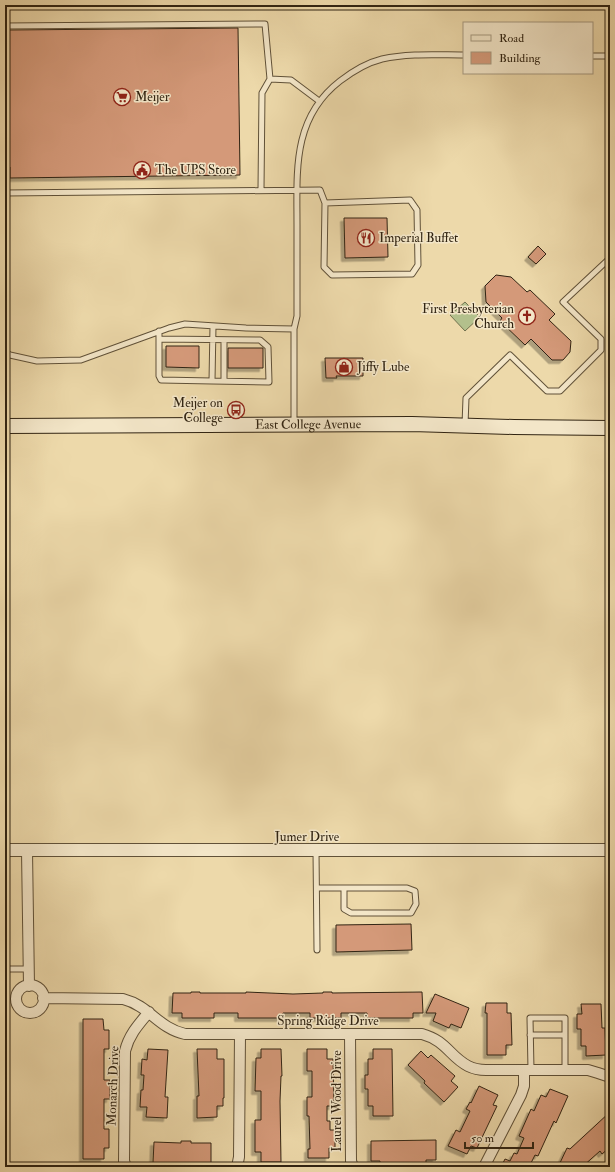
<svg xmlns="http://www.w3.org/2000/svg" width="615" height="1172" font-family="'IM FELL Double Pica',serif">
<defs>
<filter id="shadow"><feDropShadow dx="-3.5" dy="3.5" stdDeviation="0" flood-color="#0004"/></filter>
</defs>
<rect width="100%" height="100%" fill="#edd9aa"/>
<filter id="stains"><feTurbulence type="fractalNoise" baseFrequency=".005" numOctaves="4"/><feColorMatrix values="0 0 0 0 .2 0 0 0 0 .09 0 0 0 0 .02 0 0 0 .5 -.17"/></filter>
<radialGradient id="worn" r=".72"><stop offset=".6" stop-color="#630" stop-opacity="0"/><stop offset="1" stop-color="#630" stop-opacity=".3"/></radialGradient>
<path fill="#b3c08c" stroke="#72724f" d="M465,302L480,317L465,331L450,315Z"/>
<path fill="#d49979" stroke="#312412" filter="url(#shadow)" d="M238,28L240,175L10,178V167H5V64H9L8,30Z
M344,218H387L388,257L345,258Z
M538,246L546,254L536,264L528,257Z
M496,275L511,277L527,292L530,290L555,314L549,320L571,341L570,352L563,360H552L531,339L525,345L500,321L502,318L486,302L485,286Z
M166,346H199V368L166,367Z
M228,348H263V368H228Z
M325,358H363V376H336L337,378H326Z
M411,924L412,950L336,952V925Z
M191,992H200V993H246V992L293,994L323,993V992H332V993L422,992L423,1013H413V1018H367V1013H341V1018H310V1013H283V1018H238V1013H214V1018H182V1013H172L173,993H191Z
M435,994L469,1008L461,1028L451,1024L449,1028L433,1021L436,1013H426Z
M486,1003H507V1013H511L512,1045H506V1055H487V1013H485Z
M581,1004H601L602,1028H605L606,1055L586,1056V1046H581V1029H577V1014H582Z
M83,1019H103L104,1030H109V1049H104V1080H110V1099H104V1129H109V1148H104V1159H83Z
M148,1049L168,1050L165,1097H168L167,1118L146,1117L147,1107H140L141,1090H143L144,1075H141L142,1059L147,1060Z
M197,1049H217V1059H224V1098H223V1106H217V1117L197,1118V1096H199Z
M261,1049H281L282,1076H281L280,1101L281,1162H261V1152H255V1120H261V1091H255L256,1058H261Z
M307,1049H327V1059H333L334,1106H327V1121H330V1130H335V1148H329V1158H308V1149H310L309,1116H307V1097H312V1071H307Z
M373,1049H392L393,1116H373V1106H368V1089H365V1075H368V1059H373Z
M421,1051L428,1058L431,1055L455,1076L451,1081L458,1087L444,1102L424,1083L425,1081L408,1065Z
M479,1086L498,1095L493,1105L497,1106L477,1148L471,1146L467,1154L448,1146L456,1130L460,1132L470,1111L466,1109L470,1102L471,1103Z
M550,1089L568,1096L556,1123L554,1121L538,1156L535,1155L529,1167H501L505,1159L510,1161L514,1153L517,1154L524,1138L519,1136L531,1109L534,1111L541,1095L546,1097Z
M610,1112V1147L602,1154L600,1151L582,1167H564L559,1165L567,1148L570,1149Z
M436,1140V1160H426V1167H380V1161H371V1141Z
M181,1141H191V1143H211V1164L200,1163V1167H165V1163H153L154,1142L181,1143Z"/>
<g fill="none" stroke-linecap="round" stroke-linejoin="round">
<g stroke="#605138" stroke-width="7">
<path id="service" d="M5,26L265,24L270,79
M592,56H610
M261,189L262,93L270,79L291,80L319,101
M5,193L320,190L325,203L324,267L332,275L412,274L418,265L417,210L410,200L325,203
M159,331V376L161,380L212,381L213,326
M159,339L260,340L268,347L269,382L212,381
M224,340V381
M5,352L10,355L37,361L81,360L169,328L185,324L246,328L294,329
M294,424V329L297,316C297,286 297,256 297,225C297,171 292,118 340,81C353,71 366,63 382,59C409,53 437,55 464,55
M465,425L466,398L510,355L547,391H560L601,350V339L563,302L610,258
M316,851L317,950
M317,888H407L415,891L416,904L411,913H351L344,909V888
M5,969H29
M530,1035H565
M531,1070L530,1018H565V1070"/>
</g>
<g stroke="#605138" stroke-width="12">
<path id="minor" d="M27,851L29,986
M16 999a14 14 0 1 1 28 0a14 14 0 1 1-28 0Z
M43,998L123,999C150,1006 158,1028 185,1034H422C447,1041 449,1056 468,1066C474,1069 480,1070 486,1070H588L598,1073L610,1077
M350,1034L351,1161L353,1167
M126,1167L124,1161L125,1051C129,1035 138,1025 149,1012
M237,1167L239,1157L240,1034
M484,1167L521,1095L524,1086V1070"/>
</g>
<g stroke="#605138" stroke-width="14">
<path id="tertiary" d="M5,850H610"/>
</g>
<g stroke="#312412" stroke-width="16">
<g id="secondary">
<path id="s1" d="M5,426L412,424L514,427L610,428"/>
</g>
</g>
<use href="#service" stroke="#f3e6c8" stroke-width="5"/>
<use href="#minor" stroke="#f3e6c8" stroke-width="10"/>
<use href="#tertiary" stroke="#f3e6c8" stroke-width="12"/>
<use href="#secondary" stroke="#f3e6c8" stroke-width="14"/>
</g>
<defs>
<g id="supermarket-ring" transform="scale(0.9)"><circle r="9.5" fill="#f3e6c8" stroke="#8f2418" stroke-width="1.5"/><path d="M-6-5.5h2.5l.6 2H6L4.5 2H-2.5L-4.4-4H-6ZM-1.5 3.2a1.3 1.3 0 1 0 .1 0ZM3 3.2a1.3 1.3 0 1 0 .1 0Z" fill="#8f2418"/></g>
<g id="civic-ring" transform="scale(0.9)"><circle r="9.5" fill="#f3e6c8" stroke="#8f2418" stroke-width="1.5"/><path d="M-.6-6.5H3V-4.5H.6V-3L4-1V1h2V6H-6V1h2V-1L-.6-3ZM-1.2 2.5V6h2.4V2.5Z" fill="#8f2418"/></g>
<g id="restaurant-ring" transform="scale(0.9)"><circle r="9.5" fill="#f3e6c8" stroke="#8f2418" stroke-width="1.5"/><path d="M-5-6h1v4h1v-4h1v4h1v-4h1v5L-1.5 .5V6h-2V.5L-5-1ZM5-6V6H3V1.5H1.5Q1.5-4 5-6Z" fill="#8f2418"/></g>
<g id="church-ring" transform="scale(0.9)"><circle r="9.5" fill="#f3e6c8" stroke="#8f2418" stroke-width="1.5"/><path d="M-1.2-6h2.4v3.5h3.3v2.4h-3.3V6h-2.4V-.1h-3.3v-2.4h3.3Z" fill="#8f2418"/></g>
<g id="shop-ring" transform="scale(0.9)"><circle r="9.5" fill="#f3e6c8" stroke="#8f2418" stroke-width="1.5"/><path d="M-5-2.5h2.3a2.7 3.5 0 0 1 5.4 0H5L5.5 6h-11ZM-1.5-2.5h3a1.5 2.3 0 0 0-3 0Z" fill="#8f2418"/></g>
<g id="bus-ring" transform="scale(0.9)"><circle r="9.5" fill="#f3e6c8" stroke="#8f2418" stroke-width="1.5"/><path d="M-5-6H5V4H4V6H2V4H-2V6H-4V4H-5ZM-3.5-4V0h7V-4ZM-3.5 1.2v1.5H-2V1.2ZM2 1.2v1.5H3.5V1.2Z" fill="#8f2418"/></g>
</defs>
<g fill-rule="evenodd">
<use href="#supermarket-ring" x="122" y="97"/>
<use href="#civic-ring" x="142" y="170"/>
<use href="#restaurant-ring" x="366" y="238"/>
<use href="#church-ring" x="527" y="316"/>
<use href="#shop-ring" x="344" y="367"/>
<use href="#bus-ring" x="236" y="410"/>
</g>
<g text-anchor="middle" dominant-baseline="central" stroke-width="3" stroke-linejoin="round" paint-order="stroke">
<g font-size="13" fill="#312412" stroke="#f3e6c8" text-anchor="start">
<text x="135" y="97">Meijer</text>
<text x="155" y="170">The UPS Store</text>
<text x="379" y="238">Imperial Buffet</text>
<text x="514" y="309" text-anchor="end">First Presbyterian<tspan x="514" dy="15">Church</tspan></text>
<text x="357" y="367">Jiffy Lube</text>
<text x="223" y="403" text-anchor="end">Meijer on<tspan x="223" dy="15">College</tspan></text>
</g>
<g font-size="13" fill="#312412" stroke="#f3e6c8">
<text stroke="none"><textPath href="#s1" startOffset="303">East College Avenue</textPath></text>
<text x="307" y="837">Jumer Drive</text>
<text x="328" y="1021">Spring Ridge Drive</text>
<text transform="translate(113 1086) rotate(-88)">Monarch Drive</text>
<text transform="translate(337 1101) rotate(-90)">Laurel Wood Drive</text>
</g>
</g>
<rect width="615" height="1172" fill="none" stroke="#edd9aa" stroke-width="20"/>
<rect x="6" y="6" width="603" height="1160" fill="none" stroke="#312412" stroke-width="2"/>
<rect x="10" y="10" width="595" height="1152" fill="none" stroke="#312412"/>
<rect x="463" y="22" width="130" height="52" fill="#f3e6c8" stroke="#a5987f"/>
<rect x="471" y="35" width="20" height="6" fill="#f3e6c8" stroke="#a5987f"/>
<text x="499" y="42" font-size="12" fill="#312412">Road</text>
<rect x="471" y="52" width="20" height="12" fill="#d49979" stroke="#a5987f"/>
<text x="499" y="62" font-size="12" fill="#312412">Building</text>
<path d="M465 1142v6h68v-6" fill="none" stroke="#312412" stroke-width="2"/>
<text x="471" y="1142" font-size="12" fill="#312412" stroke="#f3e6c8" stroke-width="3" paint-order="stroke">50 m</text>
<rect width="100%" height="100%" filter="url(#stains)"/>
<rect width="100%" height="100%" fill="url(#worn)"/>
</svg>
